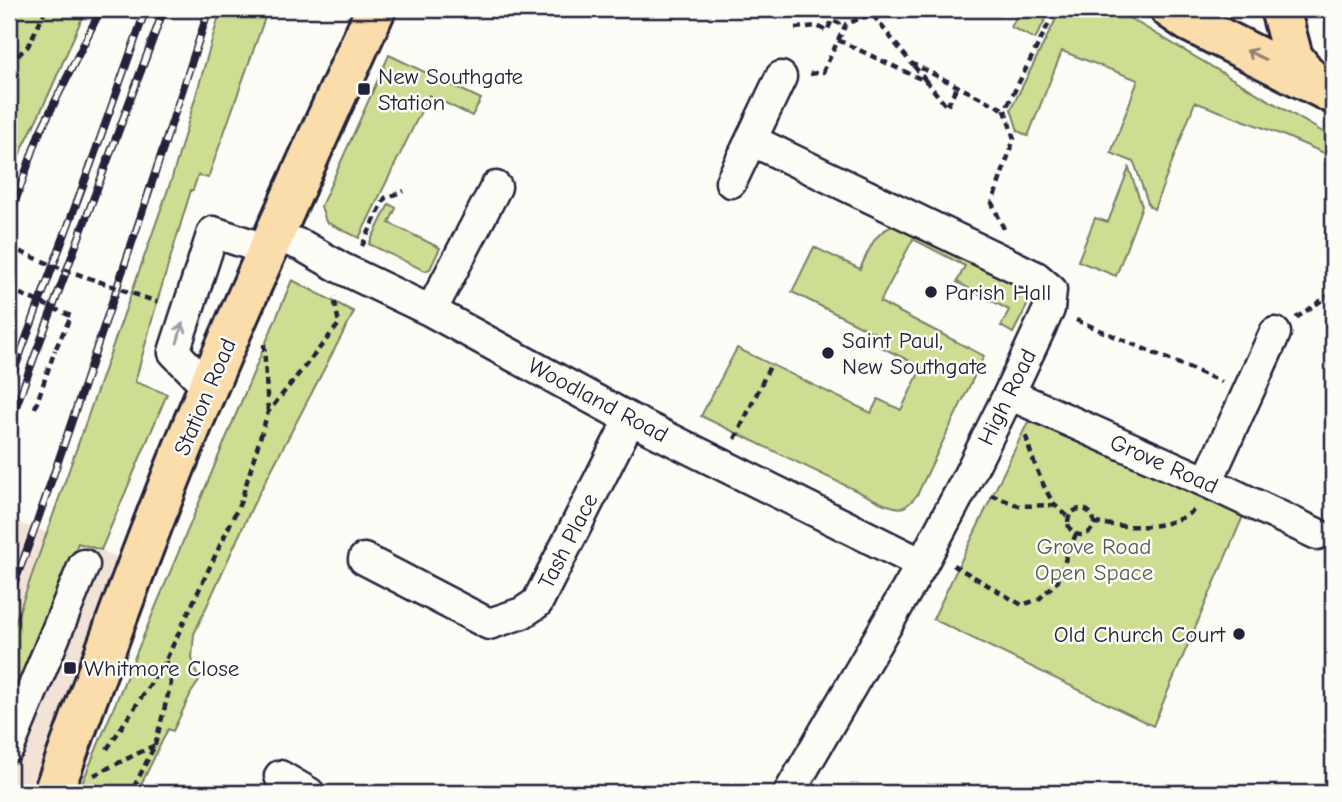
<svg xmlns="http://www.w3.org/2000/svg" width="1342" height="802" font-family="'Comic Neue',sans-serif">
<rect width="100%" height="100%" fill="#fdfcf7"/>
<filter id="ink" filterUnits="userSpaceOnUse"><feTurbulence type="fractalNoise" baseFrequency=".0143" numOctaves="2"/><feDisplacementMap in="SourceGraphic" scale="14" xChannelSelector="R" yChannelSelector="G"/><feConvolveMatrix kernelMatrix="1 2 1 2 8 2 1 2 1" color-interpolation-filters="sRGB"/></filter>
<g filter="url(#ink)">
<path fill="#f2e3d6" d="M9,520L101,550L138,567L53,793H9Z"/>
<path fill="#cdde93" stroke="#788067" stroke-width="2" d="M9,9H86L49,94L9,176Z
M221,9H268L208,178L198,175L193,190H191L157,302L135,382L167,394L101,550L78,543L9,723V640L172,178Z
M1021,9H1051L1035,39L1011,27Z
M1061,9H1111L1124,15L1333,138V157L1285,136L1195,102L1154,209L1149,206L1134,162L1111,153L1138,80L1062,51L1028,136L1018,131L1011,109Z
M389,55L481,99L472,116L429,95L359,238L326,222L321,206Z
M1129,168L1142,206L1116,276L1078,261L1095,218L1108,222Z
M389,204L396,208L389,223L440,248L430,269L425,271L369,244Z
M898,224L1036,288L1013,333L1001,326L1009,310L957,282L965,266L913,239L880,302L984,356L917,495C905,510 902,510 884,504L701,416L737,348L871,413L878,399L901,410L922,367L879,346L883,337L792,292L814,247L860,269C870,248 874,231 898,224Z
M292,280L354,312L253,505L194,634L192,658L199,681L191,693L173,731L168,729L137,793H78Z
M1039,399L1250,500L1153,726L933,619Z"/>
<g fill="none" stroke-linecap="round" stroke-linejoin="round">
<g stroke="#22223b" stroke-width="35">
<path id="minor" d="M751,140L1036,277L1051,290L1049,309L1009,394L965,483L922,564L789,793
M731,182L781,77
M274,235L303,246L341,268L431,311L630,419L922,564
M431,311L496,187
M208,387L174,352L213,232L268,250
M1009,394L1207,482L1317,534
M1207,482L1275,333
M364,559L489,624L522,613L537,603L630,419
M9,747L84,565
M280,776L309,793"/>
</g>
<g stroke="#22223b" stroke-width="44">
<path id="major" d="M1170,9L1189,22L1333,94
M1280,9L1293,57L1315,85
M53,793C103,657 152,520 208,387C262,260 319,134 376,9"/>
</g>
<path stroke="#22223b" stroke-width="4.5" stroke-dasharray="7 5" stroke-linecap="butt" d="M795,28L817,26L827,31L832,20L845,26
M838,40L927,82L947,107L957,86
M9,64L28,46L46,9
M914,66L926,81
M810,74L823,72L846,24L872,14L911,63L1005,110
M1004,229L992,203L1014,139L1005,110L1056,9
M362,246L385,198L404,191
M38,301L52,265
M1296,318L1331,294L1333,295
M1076,320L1222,382
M264,344L268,412
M35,408L55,350
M1026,436C1030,454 1044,492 1056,506C1059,510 1065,514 1069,517
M735,439L771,364
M991,495L1019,506L1055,505
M1068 522a13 13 0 1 1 26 0a13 13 0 1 1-26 0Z
M1094,523C1130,527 1168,532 1197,508
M953,565L1022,605L1039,599L1058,581L1067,555L1076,534
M155,745L171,683L166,661
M107,749L165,662L241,501L268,412L339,324L334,297
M94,775L155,745L131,793"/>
<use href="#minor" stroke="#fdfcf7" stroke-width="30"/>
<use href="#major" stroke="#faddab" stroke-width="38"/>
<g stroke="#22223b" stroke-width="8">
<path id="rail" d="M9,219L39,134L101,9
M9,384L91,164L146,9
M9,425L164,9
M9,597C39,521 64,444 90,367C131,248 170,128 209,9"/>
</g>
<use href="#rail" stroke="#fdfcf7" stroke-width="5" stroke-dasharray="16" stroke-linecap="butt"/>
<path stroke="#22223b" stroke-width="4.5" stroke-dasharray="7 5" stroke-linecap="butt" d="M9,247L52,265L157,302
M9,289L71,316L55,350"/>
</g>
<defs><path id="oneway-shaft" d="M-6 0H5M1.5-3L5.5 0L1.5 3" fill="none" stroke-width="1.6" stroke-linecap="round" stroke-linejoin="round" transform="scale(1.75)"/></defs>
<use stroke="#8e8073" href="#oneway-shaft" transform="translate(1256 55) rotate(-154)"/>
<use stroke="#9a9aa2" href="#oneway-shaft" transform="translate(180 333) rotate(-74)"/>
</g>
<g fill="#22223b" stroke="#fdfcf7" stroke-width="2.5">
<rect x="357" y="82" width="14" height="14" rx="3.5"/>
<circle cx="931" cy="292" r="7"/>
<circle cx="828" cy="353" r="7"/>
<circle cx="1239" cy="634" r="7"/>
<rect x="63" y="661" width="14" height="14" rx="3.5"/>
</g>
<g text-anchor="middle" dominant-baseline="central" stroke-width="5" stroke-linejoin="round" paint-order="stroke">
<g font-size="23" fill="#22223b" stroke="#fdfcf7" text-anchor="start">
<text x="378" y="76">New Southgate<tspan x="378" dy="26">Station</tspan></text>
<text x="945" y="292">Parish Hall</text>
<text x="842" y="340">Saint Paul,<tspan x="842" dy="26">New Southgate</tspan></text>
<text x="1225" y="634" text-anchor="end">Old Church Court</text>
<text x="84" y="668">Whitmore Close</text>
</g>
<g font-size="23" fill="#22223b" stroke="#fdfcf7">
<text transform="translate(205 397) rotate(-67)">Station Road</text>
<text transform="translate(1007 397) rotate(-64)">High Road</text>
<text transform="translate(598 400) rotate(28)">Woodland Road</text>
<text transform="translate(1164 464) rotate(24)">Grove Road</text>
<text transform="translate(568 541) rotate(-63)">Tash Place</text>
</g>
<g font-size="23" fill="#555a55" stroke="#fdfcf7">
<text x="1094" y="546">Grove Road<tspan x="1094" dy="26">Open Space</tspan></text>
</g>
</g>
<rect width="1342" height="802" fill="none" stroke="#fdfcf7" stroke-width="35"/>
<rect x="18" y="18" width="1307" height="767" fill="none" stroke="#22223b" stroke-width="2.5" filter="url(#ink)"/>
</svg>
